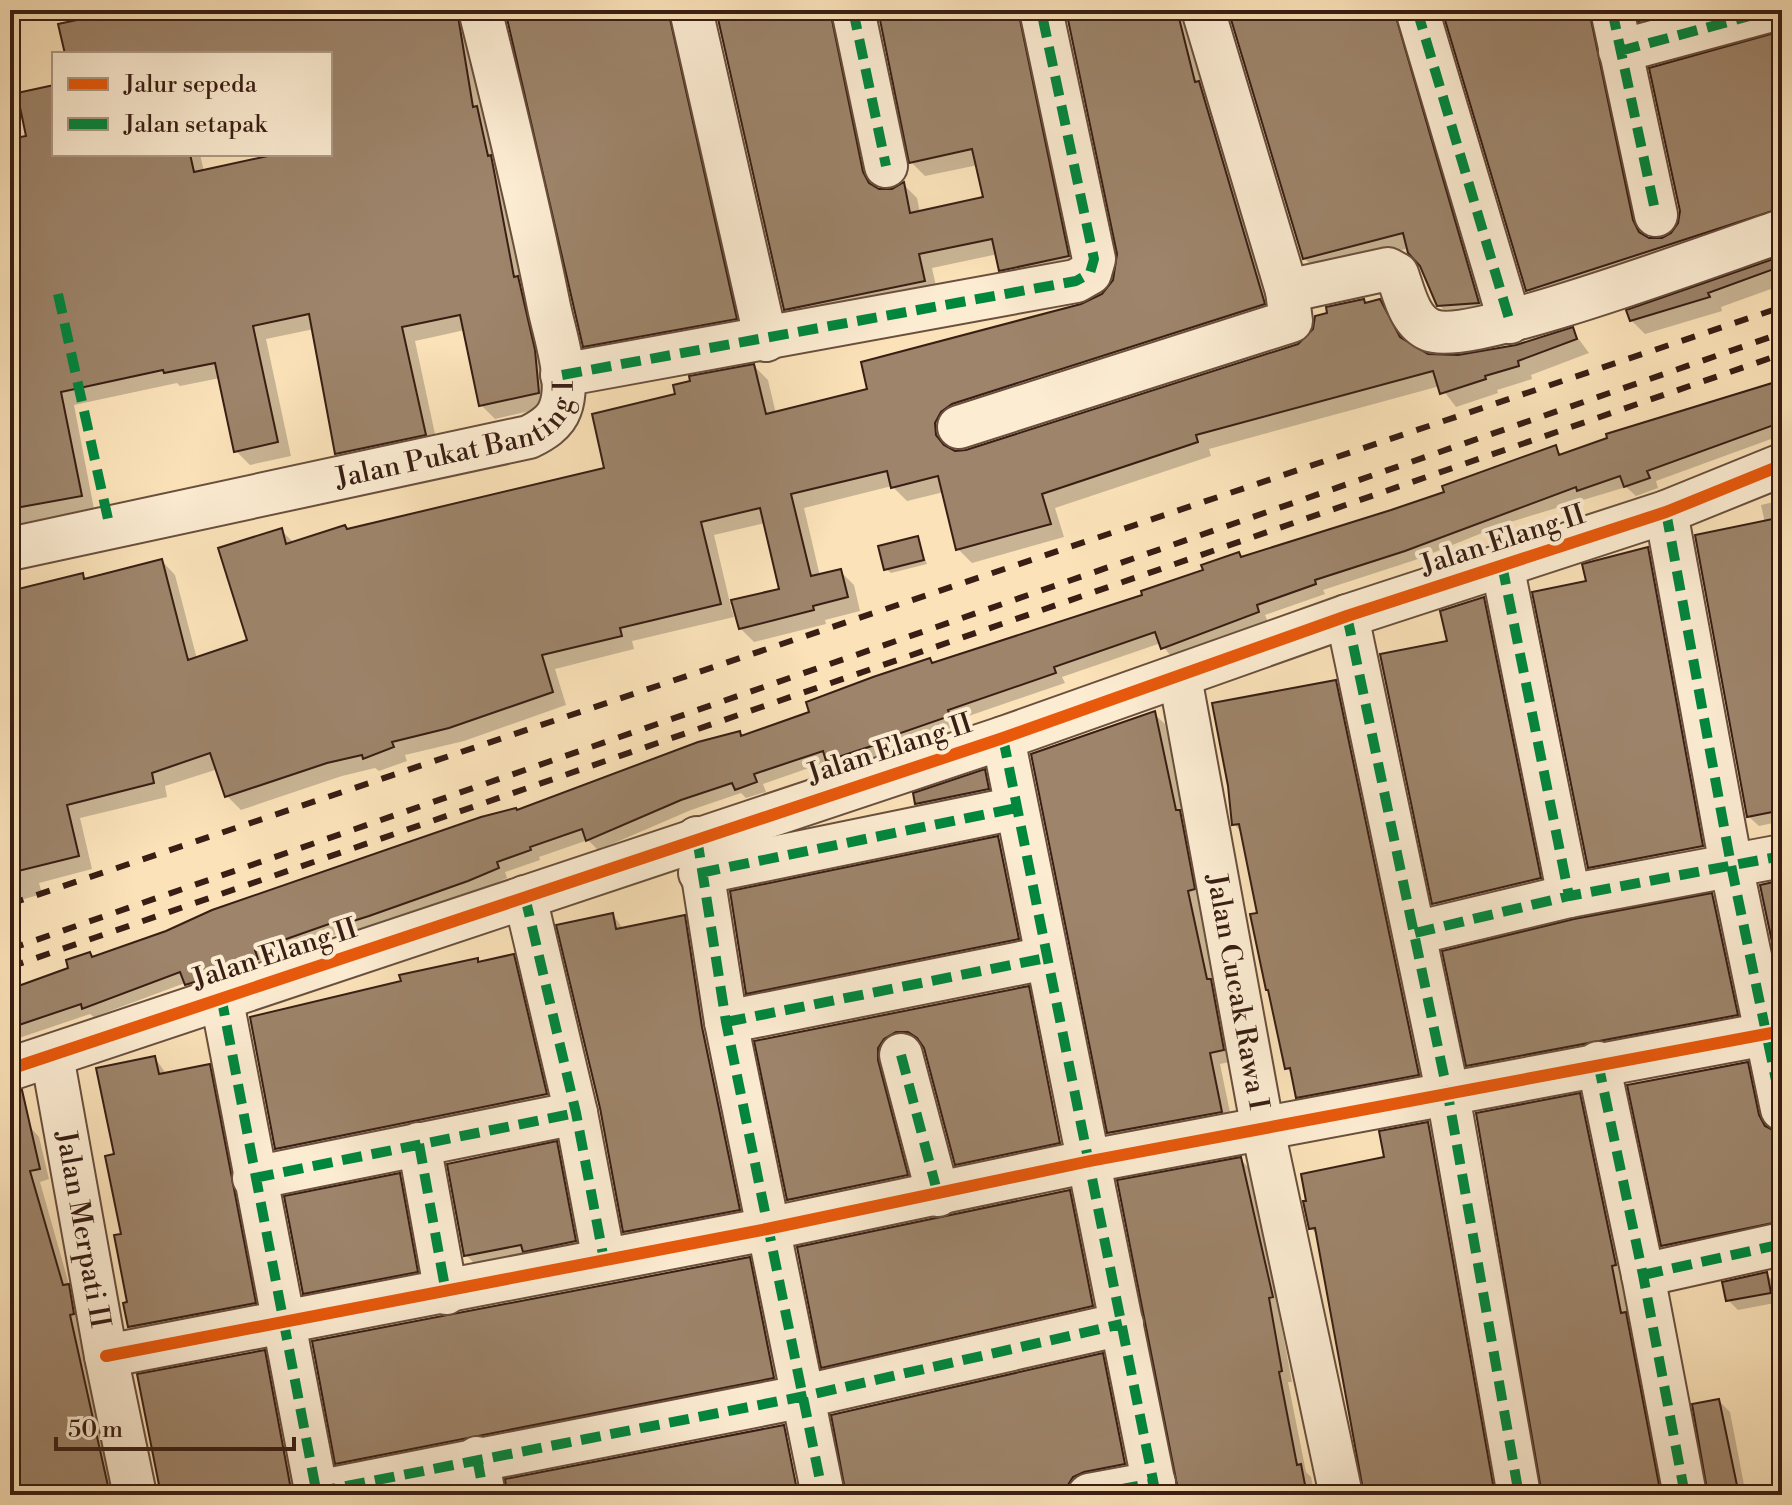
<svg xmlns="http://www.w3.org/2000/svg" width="1792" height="1505" font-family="'Libre Bodoni',serif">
<rect width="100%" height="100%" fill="#fbe2b9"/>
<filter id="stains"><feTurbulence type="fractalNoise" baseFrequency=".0025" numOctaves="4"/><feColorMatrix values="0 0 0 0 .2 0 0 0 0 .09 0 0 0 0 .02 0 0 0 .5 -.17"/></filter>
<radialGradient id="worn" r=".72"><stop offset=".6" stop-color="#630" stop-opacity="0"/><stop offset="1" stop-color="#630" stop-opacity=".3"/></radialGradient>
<path fill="#0003" fill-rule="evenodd" d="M163,10H475L490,122L552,406L495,419L481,405L465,330L415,341L438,448L351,467L337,453L314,329L266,339L291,456L250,465L236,451L220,378L180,386L177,383L74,405L94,509L27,522L29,530L10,534V141L29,138L54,87V154H200L204,172L275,154H330V54H67L109,16L114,21Z
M507,10H686L749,332L599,360L585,346Z
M718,10H848L843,30L876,187L878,190L892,191L903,184L917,198L920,213L985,199L978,165L925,176L911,162L879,10H1036L1082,270L1015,284L1001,270L998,254L932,268L938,295L800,323L786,309Z
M1067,10H1186L1277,318L949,436L950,451L967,452L1299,346L1379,301L1393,315L1409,345L1427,356L1458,357L1517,347L1572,330L1589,353L1531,375L1532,379L1497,390L1498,393L1456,407L1440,386L1209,449L1211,456L1055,508L1064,537L972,563L958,549L944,492L907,501L892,486L804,508L820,576L840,571L854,585L860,611L825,620L826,624L754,642L740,628L734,603L730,604L734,617L632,641L634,649L555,669L566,705L464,741L405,755L407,761L379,771L375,768L342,776L241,810L227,796L218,769L165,786L167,797L80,818L92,869L39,883L42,894L10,903V593L82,575L87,580L162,561L175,575L197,659L250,642L281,530L294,543L607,469L678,396L754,366L768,380L776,414L870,391L1103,295L1115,280L1120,254ZM765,523L782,590L730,603L714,535Z
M1238,10H1412L1492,316L1453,319L1439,305L1421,265L1409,248L1318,272L1304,258Z
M1444,10H1607L1602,30L1646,236L1661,241L1674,234L1782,33V204L1692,234V238L1782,208V224L1541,304L1528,290Z
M1637,10H1698L1655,34L1641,20Z
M1782,258V285L1721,307L1722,311L1645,334L1631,320Z
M1782,382V435L1656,481L1658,488L1636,496L1626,487L1507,523L1415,560L1323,590L1325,594L1265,615L1268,622L1172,658L1161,643L1062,677L1065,683L957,720L959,725L894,748L895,751L838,770L829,761L763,784L766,792L746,798L741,793L691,810L598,850L588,840L539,857L540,860L505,872L507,878L478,891L380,926L359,931L355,928L264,960L267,969L196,994L185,983L94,1017L90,1014L13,1040L16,1047L10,1049V991L71,970L90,954L94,958L739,734L743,738L812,713L930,660L934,664L1145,596L1243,559L1447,493L1555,448L1563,456L1610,439L1608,435Z
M1782,500V821L1759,826L1748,816L1765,523L1761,505Z
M917,538L927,564L891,573L886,569Z
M1647,549L1659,561L1714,858L1602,879L1590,867L1588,582Z
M1483,599L1496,612L1553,891L1447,916L1434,903L1449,643Z
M1335,682L1347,694L1430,1086L1310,1109L1297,1097L1293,1074L1287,1068L1267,989L1259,915L1243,834L1234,824Z
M1154,714L1165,724L1204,900L1198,901L1234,1061L1220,1064L1232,1122L1120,1143L1109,1132Z
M984,772L992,779L995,796L925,811L917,803Z
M998,838L1008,848L1028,949L758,1003L748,993Z
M1782,882V949L1773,940Z
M1712,896L1722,906L1747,1025L1478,1075L1468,1065Z
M613,915L624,930L684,918L694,928L749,1219L635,1241L625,1231Z
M513,956L523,966L556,1104L287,1158L277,1148L403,982L477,960L480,963Z
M1028,988L1038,998L1069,1152L967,1174L957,1164L926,1047L920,1041H906L916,1184L799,1209L789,1199L757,1042ZM1029,997H1033L1064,1152L1060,1153Z
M155,1058L167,1075L209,1066L220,1077L265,1313L141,1337L130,1326L123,1235Z
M1747,1064L1757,1074L1772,1133L1782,1134V1231L1674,1256L1663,1245Z
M1579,1096L1590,1106L1671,1495H1544Z
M1428,1124L1439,1135L1502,1495H1366L1319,1237L1311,1228Z
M29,1126L39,1137L49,1179L40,1182L70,1288L79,1297L118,1495H10V1131Z
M556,1144L566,1154L585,1251L476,1265L466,1255Z
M1240,1159L1251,1170L1282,1307L1278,1308L1292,1382H1288L1306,1472L1311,1477L1315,1495H1181Z
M399,1175L409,1185L427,1281L315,1303L305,1293Z
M1069,1192L1079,1202L1102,1316L833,1377L823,1367Z
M749,1259L759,1269L783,1387L347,1473L337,1463Z
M1766,1274L1776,1284L1780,1302L1738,1310L1728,1300Z
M264,1352L275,1363L300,1495H160V1482Z
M1102,1355L1113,1366L1135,1474L1079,1495H848L849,1490Z
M1719,1401L1730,1412L1746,1495H1710Z
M783,1427L794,1437L806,1495H801L788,1436H784L796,1495H508Z
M458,1491L462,1495H436Z"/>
<path fill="#9d846a" stroke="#381e14" stroke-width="2" d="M154,10H457L473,107L477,106L488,156L491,155L514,277L518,276L535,350L539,393L479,406L460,315L402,327L426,435L335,454L309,314L253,326L278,442L234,452L215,363L164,373L163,370L61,392L82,496L10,509V139L26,136L17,93L54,85V154H190L194,172L277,154H330V54H65L58,24L110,13L111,19Z
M505,10H668L737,319L583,347Z
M716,10H830L863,172L869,183L879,189H892L904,182L910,213L983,197L972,149L909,163L878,10H1018L1069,256L999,271L992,239L919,254L925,281L784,310Z
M1066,10H1177L1195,82L1199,81L1265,304L952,404L941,412L935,423L936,435L944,445L955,451L966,450L1298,344L1313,329L1315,316L1327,313L1326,307L1364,299L1365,303L1380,299L1400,337L1428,354L1458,355L1516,345L1573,327L1577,339L1518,361L1519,366L1485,376L1486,379L1440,394L1433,371L1196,435L1198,442L1042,494L1051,524L956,550L938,476L891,488L887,471L791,494L811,576L841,569L848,597L813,606L814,610L739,629L731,600L779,589L760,508L701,522L721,604L620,628L622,636L542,655L553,692L449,728L392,742L394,747L363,759L362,755L327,763L225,797L210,753L152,773L154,783L67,805L79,856L10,873V591L83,573L84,579L162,559L188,660L247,640L218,548L282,528L286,544L345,525L347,529L604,468L592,414L675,394L673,385L690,381L689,376L754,364L766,414L867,389L861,362L1081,304L1102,294L1113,280L1117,254Z
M1254,10H1394L1479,303L1437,306L1420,266L1408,253L1403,233L1303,259L1230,16Z
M1442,10H1589L1633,220L1639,232L1649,238H1662L1671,233L1678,223L1680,211L1649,68L1782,31V208L1526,291Z
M1637,10H1680L1639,21Z
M1782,256V266L1708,293L1710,297L1630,321L1626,310Z
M1782,380V422L1647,471L1650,478L1624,487L1620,476L1577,491L1576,487L1405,551L1315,580L1316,584L1257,605L1259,612L1161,649L1155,632L1054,667L1056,673L948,710L950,716L886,738L887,741L826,761L823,751L754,774L757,782L735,790L732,783L681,800L586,841L582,829L530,847L531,850L497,862L499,868L468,881L369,916L347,923L346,918L255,950L258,959L226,972L185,985L180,972L82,1009L81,1004L10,1028V989L68,968L66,960L90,952L92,957L166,931L212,910L481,817L516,808L517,810L698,742L740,731L741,736L809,712L806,702L873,677L930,658L932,663L1142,595L1141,591L1203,570L1201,565L1239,552L1241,557L1391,510L1444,492L1442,486L1556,445L1559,455L1607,438L1606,434Z
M1782,517V604L1775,606L1782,640V810L1747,817L1695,535Z
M918,536L924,560L884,570L878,546Z
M1648,547L1703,846L1588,868L1532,592L1586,581L1582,564Z
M1484,597L1541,878L1432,904L1380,654L1447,641L1440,611Z
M1336,680L1419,1075L1296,1098L1290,1068L1285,1069L1268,990H1266L1250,914L1257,913L1239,824L1232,825L1228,786L1212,703Z
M1155,711L1176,810H1180L1195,889L1188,891L1207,979H1211L1224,1050L1210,1053L1222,1112L1107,1133L1031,754Z
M985,769L989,789L915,804L913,793Z
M998,836L1019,939L746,994L730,891Z
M1782,880V940L1772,942L1760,885Z
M1712,893L1738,1015L1466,1066L1442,951L1574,919Z
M613,913L616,929L685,915L702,1027L740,1210L623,1232L600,1108L556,925Z
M514,954L547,1094L275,1149L250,1017L401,981L399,975L478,958V962Z
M1029,986L1060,1143L955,1165L924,1048L917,1038L908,1032H896L884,1039L878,1048V1060L908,1175L787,1200L754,1041Z
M155,1056L159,1074L210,1064L256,1303L128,1327L123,1303L127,1302L114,1235L121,1234L105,1156L114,1154L96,1068Z
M1748,1062L1759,1115L1765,1126L1777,1132L1782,1167V1221L1661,1246L1627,1085Z
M22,1090L40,1169L30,1171L63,1285L69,1284L74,1314L70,1315L110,1495H10V1092Z
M1580,1093L1616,1265L1612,1266L1621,1313L1626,1312L1661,1495H1604L1603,1486L1542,1495L1476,1113Z
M1428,1122L1495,1495H1364L1315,1228L1309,1229L1303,1201H1306L1301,1174L1384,1157L1379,1131Z
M557,1141L576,1241L523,1252L521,1245L464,1256L447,1164Z
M1241,1157L1273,1297L1269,1298L1282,1371L1279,1372L1297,1465L1301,1464L1307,1495H1179L1117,1180Z
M400,1173L418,1272L303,1294L284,1196Z
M1070,1190L1093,1306L821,1368L797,1247Z
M750,1257L774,1378L335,1464L312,1341Z
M1767,1272L1771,1293L1726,1301L1722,1282Z
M265,1350L292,1495H242L241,1486L196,1495H161L137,1374Z
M1103,1353L1125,1464L1084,1472L1073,1477L1066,1488L1050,1492L846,1495L831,1415Z
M1719,1399L1739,1495H1708L1692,1404Z
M784,1425L798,1495H507L505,1479Z"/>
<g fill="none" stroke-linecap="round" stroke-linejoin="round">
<g stroke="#694f3d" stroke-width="46">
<g id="minor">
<path d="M691,10L766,340"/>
<path d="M853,10L886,166"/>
<path d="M1417,10L1510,322"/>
<path d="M1612,10L1656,215"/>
<path d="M1620,51L1772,10"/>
<path d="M1287,291L1388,269L1397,274C1404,293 1409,321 1430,330C1470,347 1727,249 1782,231"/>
<path d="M562,375L1076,281L1090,273L1094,259L1041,10"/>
<path d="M959,427L1291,321L1287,291L1203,10"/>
<path d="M1666,512L1731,865L1782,1109"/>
<path id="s1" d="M10,549L529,437C541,431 555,423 560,409C571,381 555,336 549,307C529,207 505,109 480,10"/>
<path d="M1502,565L1569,896L1782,856"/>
<path d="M1347,616L1448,1095L1519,1495"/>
<path id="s2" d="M1180,677L1263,1130L1341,1495"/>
<path d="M1003,738L1156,1495"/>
<path d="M697,838L726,1022L823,1495"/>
<path d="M700,873L1016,808"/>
<path d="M525,897L576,1113L604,1260"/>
<path d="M1415,933L1569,896"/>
<path d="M221,996L317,1495"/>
<path d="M726,1022L1046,958"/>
<path d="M901,1055L938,1195"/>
<path id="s3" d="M52,1056L106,1356L135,1495"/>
<path d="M1598,1063L1643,1275L1685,1495"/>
<path d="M10,1069L1003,738L1347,616L1666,512L1782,465"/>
<path d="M419,1144L446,1293"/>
<path d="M254,1178L576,1113"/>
<path d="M1643,1275L1782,1244"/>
<path d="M106,1356L767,1229L1090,1161L1782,1031"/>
<path d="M477,1458L484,1495"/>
<path d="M316,1492L805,1396L1122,1324"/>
<path d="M1089,1495L1154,1483"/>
</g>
</g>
<use href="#minor" stroke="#fcecd2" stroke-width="42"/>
<path stroke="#381e14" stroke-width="6" stroke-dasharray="14 14" stroke-linecap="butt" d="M10,904L1782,307
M10,949L1782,333
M10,967L1782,354"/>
<path stroke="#00873e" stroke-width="10" stroke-dasharray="20 10" stroke-linecap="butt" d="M853,10L886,166
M1417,10L1510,322
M1612,10L1656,215
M1620,51L1772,10
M58,294L110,528
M562,375L1076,281L1090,273L1094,259L1041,10
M1666,512L1731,865L1782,1109
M1502,565L1569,896L1782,856
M1347,616L1448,1095L1519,1495
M1003,738L1156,1495
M697,838L726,1022L823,1495
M700,873L1016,808
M525,897L576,1113L604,1260
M1415,933L1569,896
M221,996L317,1495
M726,1022L1046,958
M901,1055L938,1195
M1598,1063L1643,1275L1685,1495
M419,1144L446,1293
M254,1178L576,1113
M1643,1275L1782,1244
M477,1458L484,1495
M316,1492L805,1396L1122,1324
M1089,1495L1154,1483"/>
<g stroke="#fcecd2" stroke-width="17">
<path id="cycleway" d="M10,1069L1003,738L1347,616L1666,512L1782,465
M106,1356L767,1229L1090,1161L1782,1031"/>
</g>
<use href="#cycleway" stroke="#e8590c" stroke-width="12"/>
</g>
<g text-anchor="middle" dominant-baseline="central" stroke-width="8" stroke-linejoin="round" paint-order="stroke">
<g font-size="28" fill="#381e14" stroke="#fcecd2">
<text stroke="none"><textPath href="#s1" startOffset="468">Jalan Pukat Banting I</textPath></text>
<text transform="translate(1503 540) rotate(-18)">Jalan Elang II</text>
<text transform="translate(890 749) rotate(-18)">Jalan Elang II</text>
<text transform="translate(275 954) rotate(-18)">Jalan Elang II</text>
<text stroke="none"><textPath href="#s2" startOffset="320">Jalan Cucak Rawa I</textPath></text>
<text stroke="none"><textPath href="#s3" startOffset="176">Jalan Merpati II</textPath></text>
</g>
</g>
<rect width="1792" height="1505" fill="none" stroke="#fbe2b9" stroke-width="40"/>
<rect x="12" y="12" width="1768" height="1481" fill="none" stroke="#381e14" stroke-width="4"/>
<rect x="20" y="20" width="1752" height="1465" fill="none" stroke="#381e14" stroke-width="2"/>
<rect x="52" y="52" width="280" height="104" fill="#fcecd2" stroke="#ae9a86" stroke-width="2"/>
<rect x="68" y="78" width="40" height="12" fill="#e8590c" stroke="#ae9a86" stroke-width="2"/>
<text x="124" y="92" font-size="24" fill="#381e14">Jalur sepeda</text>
<rect x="68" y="118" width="40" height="12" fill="#00873e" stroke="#ae9a86" stroke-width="2"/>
<text x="124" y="132" font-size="24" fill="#381e14">Jalan setapak</text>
<path d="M56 1437v12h238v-12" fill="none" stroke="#381e14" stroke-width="4"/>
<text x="68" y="1437" font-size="24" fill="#381e14" stroke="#fcecd2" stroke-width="6" paint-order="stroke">50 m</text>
<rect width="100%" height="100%" filter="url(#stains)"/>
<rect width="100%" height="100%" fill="url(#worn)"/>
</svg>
